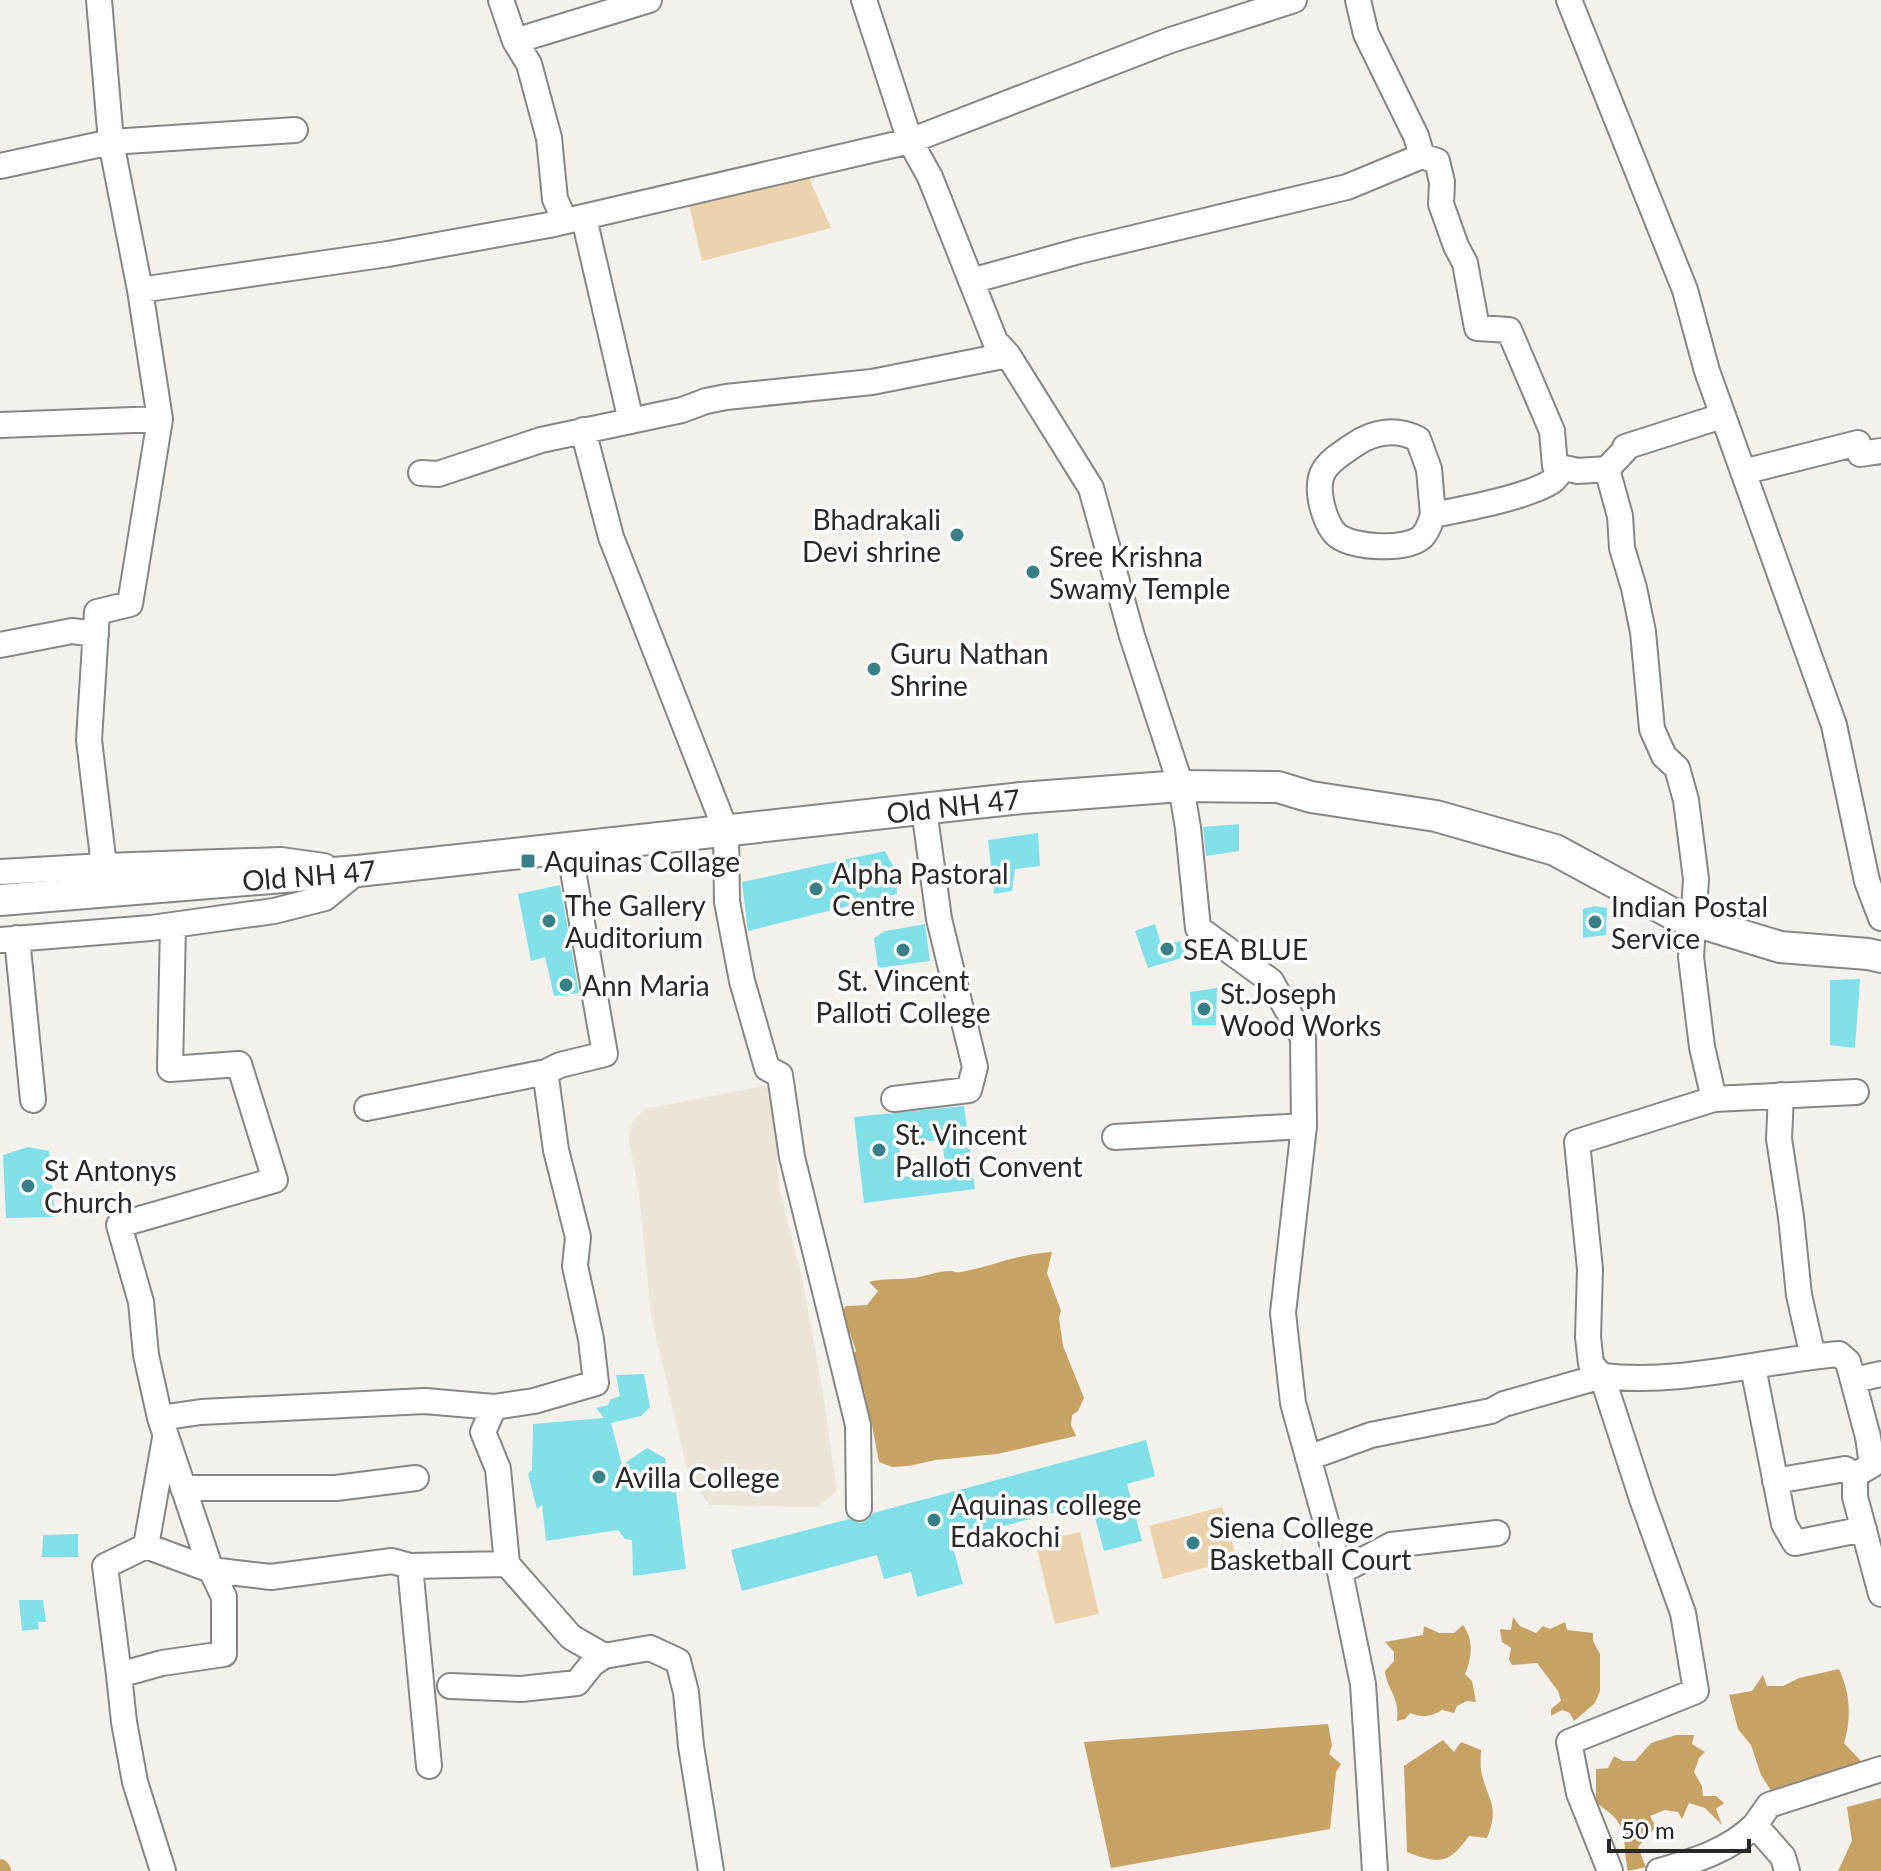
<svg xmlns="http://www.w3.org/2000/svg" width="1881" height="1871" font-family="Lato,sans-serif">
<rect width="100%" height="100%" fill="#f4f1ed"/>
<path fill="#ebe4d9" d="M774,1084L778,1183L803,1283L823,1393L837,1492L818,1507L709,1505L688,1474L651,1315L639,1193L629,1140L631,1124L644,1109Z"/>
<path fill="#ead3ac" d="M805,169L831,228L702,261L687,196Z
M1222,1507L1237,1559L1163,1579L1149,1526Z
M1080,1532L1099,1614L1055,1624L1035,1542Z"/>
<path fill="#c6a365" d="M1052,1252L1047,1273L1061,1311L1059,1318L1063,1346L1084,1398L1078,1411L1072,1415L1071,1425L1076,1436L997,1454L936,1460L908,1466L892,1467L879,1462L871,1420L859,1410L861,1399L865,1392L858,1387L849,1360L856,1351L850,1333L839,1328V1315L846,1306L867,1305L878,1291L869,1282C883,1278 897,1280 912,1278C924,1277 937,1271 949,1271C957,1271 952,1273 961,1272C990,1267 1022,1253 1052,1252Z
M1513,1617L1520,1626L1536,1633L1543,1626L1550,1629L1565,1622L1567,1630L1593,1633V1641L1600,1654V1691L1595,1703L1574,1721L1570,1713L1562,1710L1551,1716V1709L1561,1701L1558,1691L1537,1663L1512,1665L1509,1659L1511,1648L1502,1642L1500,1629L1511,1630Z
M1463,1625C1474,1640 1472,1658 1465,1674L1472,1681L1476,1702L1467,1701L1457,1706L1454,1713L1442,1710C1431,1717 1422,1718 1410,1713L1405,1719L1397,1721C1400,1695 1387,1691 1385,1671L1394,1661V1652L1385,1642L1423,1635L1424,1626L1439,1633H1454Z
M1839,1669C1850,1693 1852,1717 1844,1743L1861,1761C1834,1778 1800,1779 1772,1792L1761,1775L1751,1745L1738,1729L1729,1695L1752,1691L1763,1675L1767,1686H1783L1799,1678Z
M1328,1724L1332,1746L1329,1754L1341,1764L1336,1772L1330,1829L1111,1868L1084,1742Z
M1676,1735H1694L1692,1744L1705,1752L1699,1758L1694,1772L1702,1786L1703,1796H1716L1724,1803L1716,1809L1722,1825L1705,1808L1689,1803L1682,1819L1678,1812L1665,1810L1650,1816L1656,1827L1638,1847L1646,1867L1628,1871C1621,1835 1632,1826 1596,1803V1769L1608,1768L1614,1756L1623,1761H1635L1651,1743Z
M1443,1740L1454,1752L1461,1742L1481,1750C1481,1756 1480,1764 1481,1770C1486,1799 1501,1804 1487,1838L1469,1836C1448,1865 1439,1864 1407,1852L1404,1766Z
M1881,1798V1871H1838L1852,1841L1847,1807Z"/>
<g fill="none" stroke-linecap="round" stroke-linejoin="round">
<path stroke="#c6a365" stroke-width="20" d="M0,1869L1,1871"/>
</g>
<path fill="#80dfe7" fill-rule="evenodd" d="M1239,824V851L1206,856L1203,827Z
M1038,833L1040,866L1015,869L1012,891L994,894L988,840Z
M885,851L896,872L897,894L748,931L742,882Z
M560,885L579,993L554,996L545,957L531,961L518,894Z
M1595,906L1607,908L1606,935L1583,938V909Z
M925,924L930,961L878,968L874,938L885,931Z
M1155,924L1161,944L1189,940L1195,954L1148,968L1135,931Z
M1860,979L1855,1048L1830,1045V980Z
M1217,988L1216,1025H1192L1190,992Z
M964,1106L975,1189L864,1203L854,1117ZM942,1140L946,1172L903,1177L899,1144Z
M28,1147L49,1151L55,1217L6,1218L3,1155Z
M644,1374L650,1407L641,1416L611,1423L622,1465L647,1448L665,1458L672,1493L676,1492L686,1569L633,1576L632,1540L625,1539L618,1530L546,1541L542,1505L537,1509L528,1474L532,1470L533,1424L604,1418L596,1408L608,1405L611,1399L620,1396L616,1375Z
M1146,1440L1155,1476L1127,1484L1142,1541L1104,1551L1091,1503L951,1540L963,1584L917,1597L911,1572L884,1579L877,1555L742,1591L731,1550L849,1519L860,1523L867,1520L873,1513Z
M78,1534V1557H42L43,1535Z
M19,1600H43L46,1622H38L39,1629L22,1631Z"/>
<g fill="none" stroke-linecap="round" stroke-linejoin="round">
<g stroke="#888682" stroke-width="28">
<path id="minor" d="M99,0L111,142L140,290L160,419L130,604L97,612L89,740L104,866L281,860L324,866
M501,0L515,41L529,64L549,138L555,199L565,221
M864,0L910,141L930,177L995,341L1008,355L1091,488L1132,636L1181,786L1188,828L1198,928L1271,981L1303,1038L1304,1126L1283,1313L1293,1403L1340,1572L1363,1684L1375,1871
M1569,0L1685,290L1707,371L1834,725L1867,881L1881,918
M515,41L649,0
M1422,156L1437,161L1442,182L1441,204L1456,246L1465,263L1477,328L1509,330L1552,431L1555,466L1578,471L1607,469L1620,516L1622,548L1634,588L1643,632L1652,729L1664,756L1677,768L1686,800L1696,879L1691,957L1702,1047L1714,1099L1577,1142L1590,1269L1588,1337L1591,1364L1602,1376C1683,1385 1759,1361 1839,1354L1848,1362L1868,1437L1872,1465L1855,1475V1497L1881,1594
M0,166L111,142L295,130
M584,218L631,421
M971,281L1079,251L1347,187L1422,156L1416,136L1366,34L1358,0
M140,290L388,254L549,225L910,141L1168,41L1294,0
M0,425L160,419
M583,430L611,537L726,831L727,902L742,981L767,1068L780,1075L792,1157L858,1425L859,1508
M1607,469L1625,450V447L1722,416
M1743,472L1858,443L1860,454L1881,451
M421,473L438,474L541,440L682,410L706,401L726,397L872,382L1008,355
M1433,515L1429,469L1418,439C1396,428 1374,431 1354,445C1325,464 1313,473 1323,509C1326,519 1330,530 1338,536C1355,548 1406,551 1422,537C1428,531 1430,523 1433,515C1464,509 1524,498 1551,482C1556,479 1559,473 1563,468
M0,645L72,631L96,634
M569,848L605,1054L560,1065L546,1072V1078L556,1150L578,1237L575,1266L591,1339L596,1383L534,1401L494,1407L483,1432L498,1469L507,1564L571,1637L604,1656L650,1648L678,1661L686,1692L691,1746L711,1871
M0,872L104,866
M173,925L170,1069L239,1064L275,1180L119,1225L141,1302L146,1355L160,1418L201,1412L425,1401L494,1407
M17,938L33,1100
M0,940L151,928L274,911L325,898L358,871
M1781,1095L1779,1139L1791,1217L1799,1295L1813,1357
M894,1099L969,1090L975,1067L939,919L924,809
M1714,1099L1856,1092
M367,1108L546,1072
M1115,1137L1304,1126
M1753,1367L1784,1524L1795,1543L1864,1529
M1854,1380L1881,1374
M160,1418L211,1570L224,1597V1654L162,1663L119,1675L124,1722L135,1782L163,1871
M1308,1458L1371,1435L1491,1411L1504,1404L1602,1376L1642,1499L1683,1613L1696,1691L1569,1742L1579,1793L1610,1871
M1775,1481L1845,1469L1855,1475
M183,1488H336L416,1478
M146,1546L165,1438
M410,1566L429,1766
M1340,1572L1391,1545L1497,1533
M119,1675L105,1566L146,1546L211,1570L271,1577L392,1561L410,1566L507,1564
M450,1686L521,1689L577,1683L592,1664L604,1656
M1659,1871C1694,1861 1729,1851 1755,1825
M1787,1871L1783,1857L1755,1825L1769,1805L1881,1769"/>
</g>
<g stroke="#888682" stroke-width="34">
<g id="major">
<path id="s1" d="M0,900L358,871L1021,798L1181,786L1278,787L1311,797L1436,816L1555,850L1675,915L1780,947L1868,954L1881,957"/>
</g>
</g>
<use href="#minor" stroke="#fff" stroke-width="24"/>
<use href="#major" stroke="#fff" stroke-width="30"/>
</g>
<g fill="#388086" stroke="#fff" stroke-width="3">
<circle cx="957" cy="535" r="8"/>
<circle cx="1033" cy="572" r="8"/>
<circle cx="874" cy="669" r="8"/>
<rect x="520" y="853" width="16" height="16" rx="4"/>
<circle cx="816" cy="889" r="8"/>
<circle cx="549" cy="921" r="8"/>
<circle cx="1595" cy="922" r="8"/>
<circle cx="1167" cy="949" r="8"/>
<circle cx="903" cy="950" r="8"/>
<circle cx="566" cy="985" r="8"/>
<circle cx="1204" cy="1009" r="8"/>
<circle cx="879" cy="1150" r="8"/>
<circle cx="28" cy="1186" r="8"/>
<circle cx="599" cy="1477" r="8"/>
<circle cx="934" cy="1520" r="8"/>
<circle cx="1193" cy="1543" r="8"/>
</g>
<g text-anchor="middle" dominant-baseline="central" stroke-width="7" stroke-linejoin="round" paint-order="stroke">
<g font-size="28" fill="#292826" stroke="#fff" text-anchor="start">
<text x="941" y="519" text-anchor="end">Bhadrakali<tspan x="941" dy="32">Devi shrine</tspan></text>
<text x="1049" y="556">Sree Krishna<tspan x="1049" dy="32">Swamy Temple</tspan></text>
<text x="890" y="653">Guru Nathan<tspan x="890" dy="32">Shrine</tspan></text>
<text x="544" y="861">Aquinas Collage</text>
<text x="832" y="873">Alpha Pastoral<tspan x="832" dy="32">Centre</tspan></text>
<text x="565" y="905">The Gallery<tspan x="565" dy="32">Auditorium</tspan></text>
<text x="1611" y="906">Indian Postal<tspan x="1611" dy="32">Service</tspan></text>
<text x="1183" y="949">SEA BLUE</text>
<text x="903" y="980" text-anchor="middle">St. Vincent<tspan x="903" dy="32">Palloti College</tspan></text>
<text x="582" y="985">Ann Maria</text>
<text x="1220" y="993">St.Joseph<tspan x="1220" dy="32">Wood Works</tspan></text>
<text x="895" y="1134">St. Vincent<tspan x="895" dy="32">Palloti Convent</tspan></text>
<text x="44" y="1170">St Antonys<tspan x="44" dy="32">Church</tspan></text>
<text x="615" y="1477">Avilla College</text>
<text x="950" y="1504">Aquinas college<tspan x="950" dy="32">Edakochi</tspan></text>
<text x="1209" y="1527">Siena College<tspan x="1209" dy="32">Basketball Court</tspan></text>
</g>
<g font-size="28" fill="#292826" stroke="#fff">
<text stroke="none"><textPath href="#s1" startOffset="958">Old NH 47</textPath></text>
<text stroke="none"><textPath href="#s1" startOffset="310">Old NH 47</textPath></text>
</g>
</g>
<path d="M1609 1839v12h140v-12" fill="none" stroke="#292826" stroke-width="4"/>
<text x="1621" y="1839" font-size="24" fill="#292826" stroke="#ffffff" stroke-width="6" paint-order="stroke">50 m</text>
</svg>
